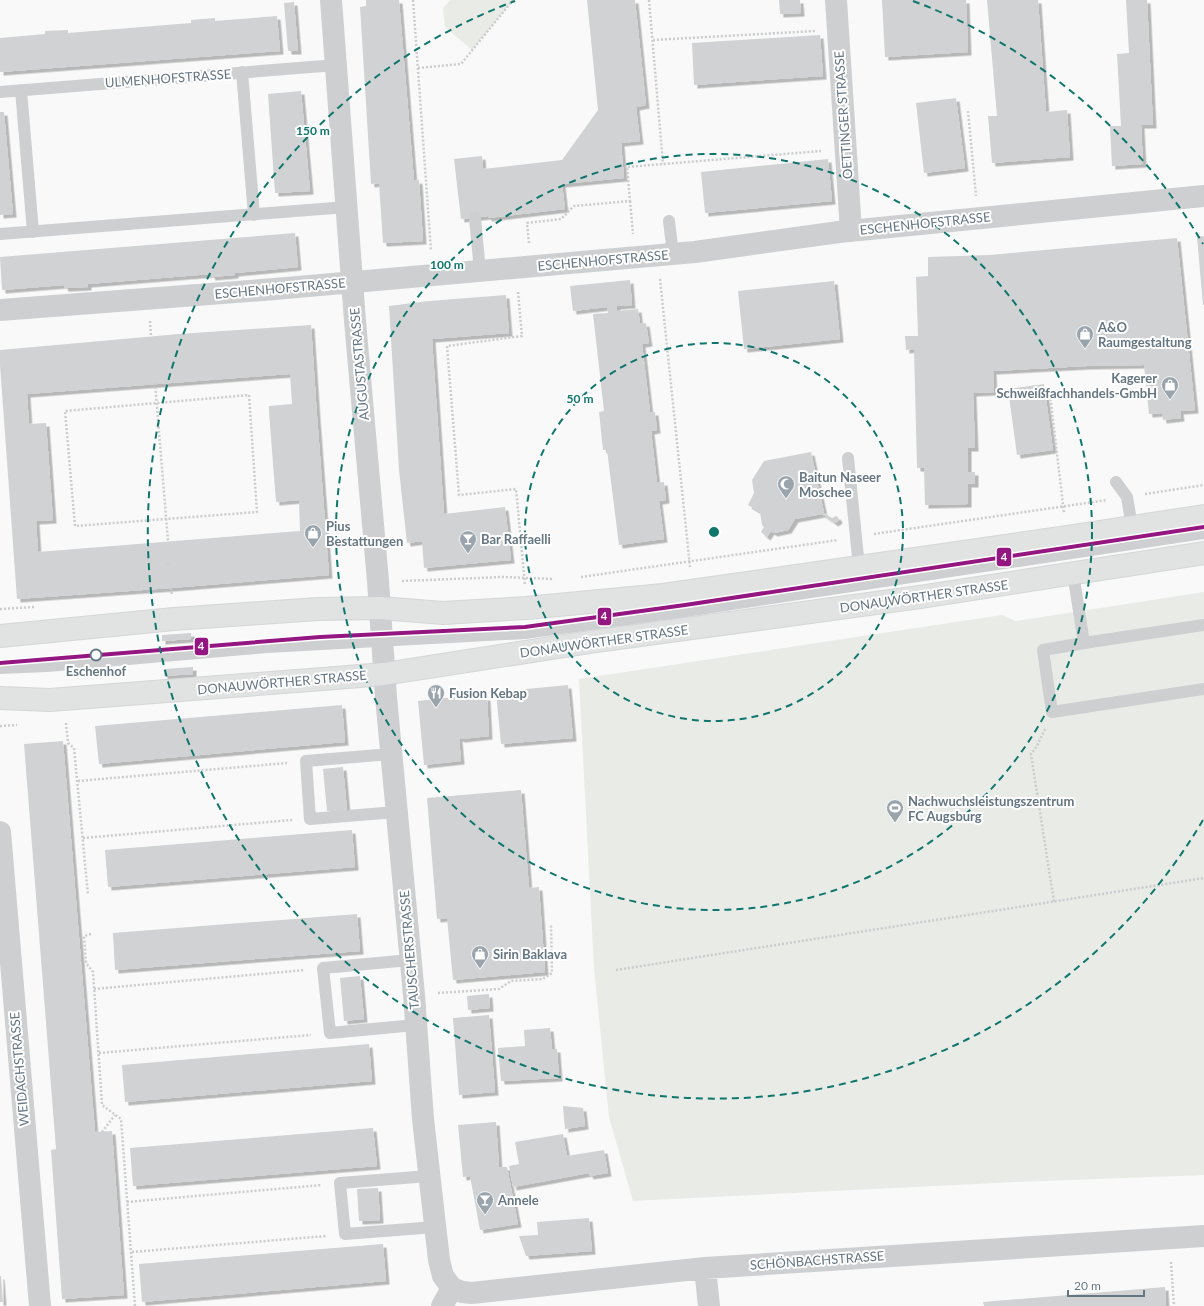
<svg xmlns="http://www.w3.org/2000/svg" width="1204" height="1306" font-family="Lato,sans-serif">
<defs>
<filter id="shadow"><feDropShadow dx="3.5" dy="3.5" stdDeviation="0" flood-color="#0004"/></filter>
</defs>
<rect width="100%" height="100%" fill="#f9f9f9"/>
<path fill="#e8ebe6" d="M450,0H513L472,50L445,27L443,8Z
M1204,592V1175L1016,1182L633,1201L609,1117L594,968L579,679L1002,615L1016,621Z"/>
<path fill="#d0d2d3" fill-rule="evenodd" filter="url(#shadow)" d="M366,0H399L414,181L419,180L423,241L383,243L379,183L371,184L360,7L366,6Z
M587,0H635L646,105L636,107L640,141L621,143L624,178L562,184L565,209L488,218V216L461,219L454,159L482,156L483,169L562,160L598,110Z
M779,0H800L801,13L780,14Z
M882,0H966L968,52L885,57Z
M987,0H1038L1046,112L1067,110L1070,157L992,163L988,116H997Z
M1126,0H1147L1153,125H1141L1143,164L1112,166L1110,126H1121L1117,54L1129,53Z
M294,2L298,51H288L284,3Z
M277,16L280,51L0,72V38L45,34V31L68,30V33L191,23V20L215,18V21Z
M820,35L823,76L694,85L692,43Z
M301,91L310,191L275,193L268,94Z
M956,98L965,168L924,173L916,103Z
M0,112H4L13,214L0,215Z
M828,159L832,201L705,213L701,172Z
M295,233L298,267L235,273V275L212,277L211,274L88,284V287L65,288L64,285L2,290L0,257Z
M1204,236V305H1203L1197,237Z
M1177,238L1195,410L1180,411L1181,418L1163,420L1162,413L1149,414L1144,365L1087,366L993,371L994,392L973,393L975,448H968V472H975V484H968V504L925,505L924,468H917L914,349L906,350L905,336H918L916,277L928,276V257L989,255Z
M630,280L632,305L617,306V311L638,309L640,324L646,323L649,343L642,344L650,412H655L657,430L651,431L657,483L664,482L666,500L659,501L664,539L619,545L607,450H603L599,412L604,411L593,314L608,313L607,307L573,311L570,286Z
M834,281L840,339L744,349L738,291Z
M506,295L509,333L432,339L444,514L505,507L511,560L424,568L422,541L407,543L399,470L389,306L429,301Z
M311,325L317,416L329,575L171,588L17,599L0,365V350L179,334ZM290,374L292,404L269,406V412L276,502L299,500L300,531L38,552L36,521L53,520L52,506L46,423L29,424L27,394Z
M1044,384L1053,450L1017,455L1008,389Z
M811,452L824,513L832,518L836,516L838,517L839,520L835,523L822,514L795,519L788,530L774,533L771,531L767,537L761,532L764,527L762,525L760,512L748,505L754,493L752,480L764,461Z
M191,633V639L162,641V635Z
M193,667V674L164,676V669Z
M568,685L573,738L501,744L496,692Z
M455,697V700L487,697L489,736L462,739L459,738L461,761L424,765L418,701Z
M342,705L345,742L99,764L95,726Z
M63,741L95,1132L112,1131L124,1295L62,1299L51,1150L56,1149L24,744Z
M343,767L347,810L327,811L323,769Z
M521,790L529,888L539,887L545,972L453,980L447,918L437,919L427,798Z
M352,830L355,867L108,887L105,850Z
M357,914L360,951L115,970L113,933Z
M360,976L364,1019L344,1021L340,978Z
M489,994L490,1008L468,1010L467,996Z
M489,1015L495,1092L459,1095L453,1018Z
M550,1028L552,1049H557L559,1078L501,1081L498,1048L525,1046L524,1030Z
M369,1044L372,1081L125,1102L122,1065Z
M563,1106L583,1108L585,1126L565,1129Z
M496,1122L499,1167H507L518,1224L480,1230L470,1176L463,1177L458,1125Z
M373,1128L377,1166L133,1186L130,1148Z
M563,1134L567,1156L604,1150L608,1173L590,1176L589,1173L513,1187L509,1166L519,1164L515,1142Z
M378,1188L380,1220L359,1221L357,1189Z
M589,1218L592,1251L526,1256L519,1236L538,1235L537,1222Z
M383,1244L386,1281L142,1302L139,1264Z
M0,1276H1L3,1302H0Z
M1165,1287L1166,1306H984L983,1302Z"/>
<g fill="none" stroke-linecap="round" stroke-linejoin="round">
<g stroke="#d5d6d7" stroke-width="24">
<path id="secondary" d="M0,636L174,619L318,609L380,608L443,613L526,608L663,595L1068,537L1204,516
M0,698L50,700L323,679L384,674L590,642L920,597L1204,553"/>
</g>
<path stroke="#cbcccd" stroke-width="2.5" stroke-dasharray="2 2" stroke-linecap="butt" d="M413,0L431,251
M649,0L663,164
M653,40L815,31
M418,68L461,64L513,0
M968,111L976,196
M630,201L633,234
M529,243L527,223L561,219L574,206L630,201L627,167L821,151
M660,279L690,567
M518,292L522,336L447,346L459,495L516,489L525,585
M150,321L151,337
M155,383L168,541
M249,395L257,512L75,526L65,411Z
M1050,395L1064,513
M1145,494L1204,485
M874,534L1107,500
M167,563H171
M581,577L838,540
M402,581L503,577L554,579
M171,588L172,596
M0,609L34,607
M66,723L68,743L74,748L88,895
M0,726L17,725
M1045,729L1037,746L1031,754L1054,902
M78,781L287,763
M83,838L292,820
M91,934L84,936L86,963L93,972L102,1105L121,1119L135,1306
M616,970L1204,878
M94,989L305,970
M438,993L499,989L511,981L543,979L552,973L551,924
M99,1053L311,1035
M102,1132L115,1115
M127,1202L322,1185
M132,1252L326,1236
M1171,1262L1174,1306"/>
<path stroke="#cecfd0" stroke-width="12" d="M242,72L254,215
M21,90L33,232
M0,92L336,65
M475,218L480,271
M669,221L673,254
M0,234L347,207
M848,458L859,567
M1116,482L1127,497L1132,527
M1073,573L1084,643L1043,650L1052,712L1204,689
M1084,643L1204,625
M0,668L47,666L267,647L525,633L686,611L1204,533
M391,754L306,761L310,819L396,812
M410,960L323,968L330,1033L415,1025
M429,1176L340,1183L345,1234L435,1227"/>
<path stroke="#cecfd0" stroke-width="22" d="M331,0L355,321L378,581L386,697L414,995L423,1119L439,1260L443,1276L452,1288
M836,0L851,231
M0,310L275,289L695,252L839,232L1204,196
M0,832L40,1306
M705,1268L709,1306
M452,1288L462,1292L472,1293L705,1268L1204,1236
M442,1306L452,1288"/>
<use href="#secondary" stroke="#e1e2e2" stroke-width="22"/>
<g stroke="#fff" stroke-width="7">
<path id="tram-1" d="M0,663L320,637L525,627L685,605L1204,527"/>
</g>
<use href="#tram-1" stroke="#941680" stroke-width="4"/>
</g>
<g fill="none" stroke="#0f766e" stroke-width="2" stroke-dasharray="7 5">
<circle cx="714" cy="532" r="189"/>
<circle cx="714" cy="532" r="378"/>
<path d="M1203 820A567 567 0 1 1 515 1M913 1A567 567 0 0 1 1203 244"/>
</g>
<defs>
<g id="shop-pin" transform="scale(0.9)"><path d="M0 17L-7.5 6A9.5 9.5 0 1 1 7.5 6Z" fill="#99a4ac" stroke="#fff"/><path d="M-5-2.5h2.3a2.7 3.5 0 0 1 5.4 0H5L5.5 6h-11ZM-1.5-2.5h3a1.5 2.3 0 0 0-3 0Z" fill="#fff"/></g>
<g id="mosque-pin" transform="scale(0.9)"><path d="M0 17L-7.5 6A9.5 9.5 0 1 1 7.5 6Z" fill="#99a4ac" stroke="#fff"/><path d="M3.5-4.9A6 6 0 1 0 3.5 4.9A5 5 0 1 1 3.5-4.9Z" fill="#fff"/></g>
<g id="bar-pin" transform="scale(0.9)"><path d="M0 17L-7.5 6A9.5 9.5 0 1 1 7.5 6Z" fill="#99a4ac" stroke="#fff"/><path d="M-6-5H6L.8 .8V4.5H3.5V6h-7V4.5H-.8V.8Z" fill="#fff"/></g>
<g id="restaurant-pin" transform="scale(0.9)"><path d="M0 17L-7.5 6A9.5 9.5 0 1 1 7.5 6Z" fill="#99a4ac" stroke="#fff"/><path d="M-5-6h1v4h1v-4h1v4h1v-4h1v5L-1.5 .5V6h-2V.5L-5-1ZM5-6V6H3V1.5H1.5Q1.5-4 5-6Z" fill="#fff"/></g>
<g id="stadium-pin" transform="scale(0.9)"><path d="M0 17L-7.5 6A9.5 9.5 0 1 1 7.5 6Z" fill="#99a4ac" stroke="#fff"/><path d="M0-5a6.5 5 0 1 0 0 10a6.5 5 0 1 0 0-10ZM-3.5-1.8h7v3.6h-7Z" fill="#fff"/></g>
</defs>
<g fill-rule="evenodd">
<use href="#shop-pin" x="1085" y="334"/>
<use href="#shop-pin" x="1170" y="385"/>
<use href="#mosque-pin" x="786" y="484"/>
<use href="#shop-pin" x="313" y="533"/>
<use href="#bar-pin" x="468" y="539"/>
<use href="#restaurant-pin" x="436" y="693"/>
<use href="#stadium-pin" x="895" y="808"/>
<use href="#shop-pin" x="480" y="954"/>
<use href="#bar-pin" x="485" y="1200"/>
</g>
<circle fill="#fff" stroke="#657683" stroke-width="2" cx="96" cy="655" r="5.5"/>
<g text-anchor="middle" dominant-baseline="central" stroke-width="4" stroke-linejoin="round" paint-order="stroke">
<g font-size="13" fill="#657683" stroke="#fff">
<text transform="translate(168 78) rotate(-4)">ULMENHOFSTRASSE</text>
<text transform="translate(843 115) rotate(-94)">OETTINGER STRASSE</text>
<text transform="translate(925 223) rotate(-6)">ESCHENHOFSTRASSE</text>
<text transform="translate(603 260) rotate(-5)">ESCHENHOFSTRASSE</text>
<text transform="translate(280 288) rotate(-5)">ESCHENHOFSTRASSE</text>
<text transform="translate(359 364) rotate(-95)">AUGUSTASTRASSE</text>
<text transform="translate(924 596) rotate(-8)">DONAUWÖRTHER STRASSE</text>
<text transform="translate(604 641) rotate(-8)">DONAUWÖRTHER STRASSE</text>
<text transform="translate(282 682) rotate(-5)">DONAUWÖRTHER STRASSE</text>
<text transform="translate(409 950) rotate(-95)">TAUSCHERSTRASSE</text>
<text transform="translate(19 1069) rotate(-95)">WEIDACHSTRASSE</text>
<text transform="translate(817 1260) rotate(-4)">SCHÖNBACHSTRASSE</text>
</g>
<g font-size="13" font-weight="bold" fill="#657683" stroke="#fff" text-anchor="start">
<text x="1098" y="327">A&amp;O<tspan x="1098" dy="15">Raumgestaltung</tspan></text>
<text x="1157" y="378" text-anchor="end">Kagerer<tspan x="1157" dy="15">Schweißfachhandels-GmbH</tspan></text>
<text x="799" y="477">Baitun Naseer<tspan x="799" dy="15">Moschee</tspan></text>
<text x="326" y="526">Pius<tspan x="326" dy="15">Bestattungen</tspan></text>
<text x="481" y="539">Bar Raffaelli</text>
<text x="449" y="693">Fusion Kebap</text>
<text x="908" y="801">Nachwuchsleistungszentrum<tspan x="908" dy="15">FC Augsburg</tspan></text>
<text x="493" y="954">Sirin Baklava</text>
<text x="498" y="1200">Annele</text>
</g>
<g font-size="13" font-weight="bold" fill="#657683" stroke="#fff">
<text x="96" y="671">Eschenhof</text>
</g>
</g>
<circle cx="714" cy="532" r="6" fill="#0f766e" stroke="#fff" stroke-width="2"/>
<g font-size="12" text-anchor="middle" font-weight="bold" fill="#0f766e" stroke="#fff" stroke-width="4" stroke-linejoin="round" paint-order="stroke">
<text x="313" y="135">150 m</text>
<text x="447" y="269">100 m</text>
<text x="580" y="403">50 m</text>
</g>
<g stroke="#fff" stroke-width="1.5">
<rect x="996" y="547" width="16" height="20" rx="4" fill="#941680"/>
<rect x="597" y="607" width="15" height="19" rx="4" fill="#941680"/>
<rect x="194" y="637" width="15" height="19" rx="4" fill="#941680"/>
</g>
<g font-size="11" text-anchor="middle" font-weight="bold" fill="#fff">
<text x="1004" y="561">4</text>
<text x="604" y="620">4</text>
<text x="201" y="650">4</text>
</g>
<path d="M1068 1290v6h76v-6" fill="none" stroke="#657683" stroke-width="2"/>
<text x="1074" y="1290" font-size="12" fill="#657683" stroke="#ffffff" stroke-width="3" paint-order="stroke">20 m</text>
</svg>
